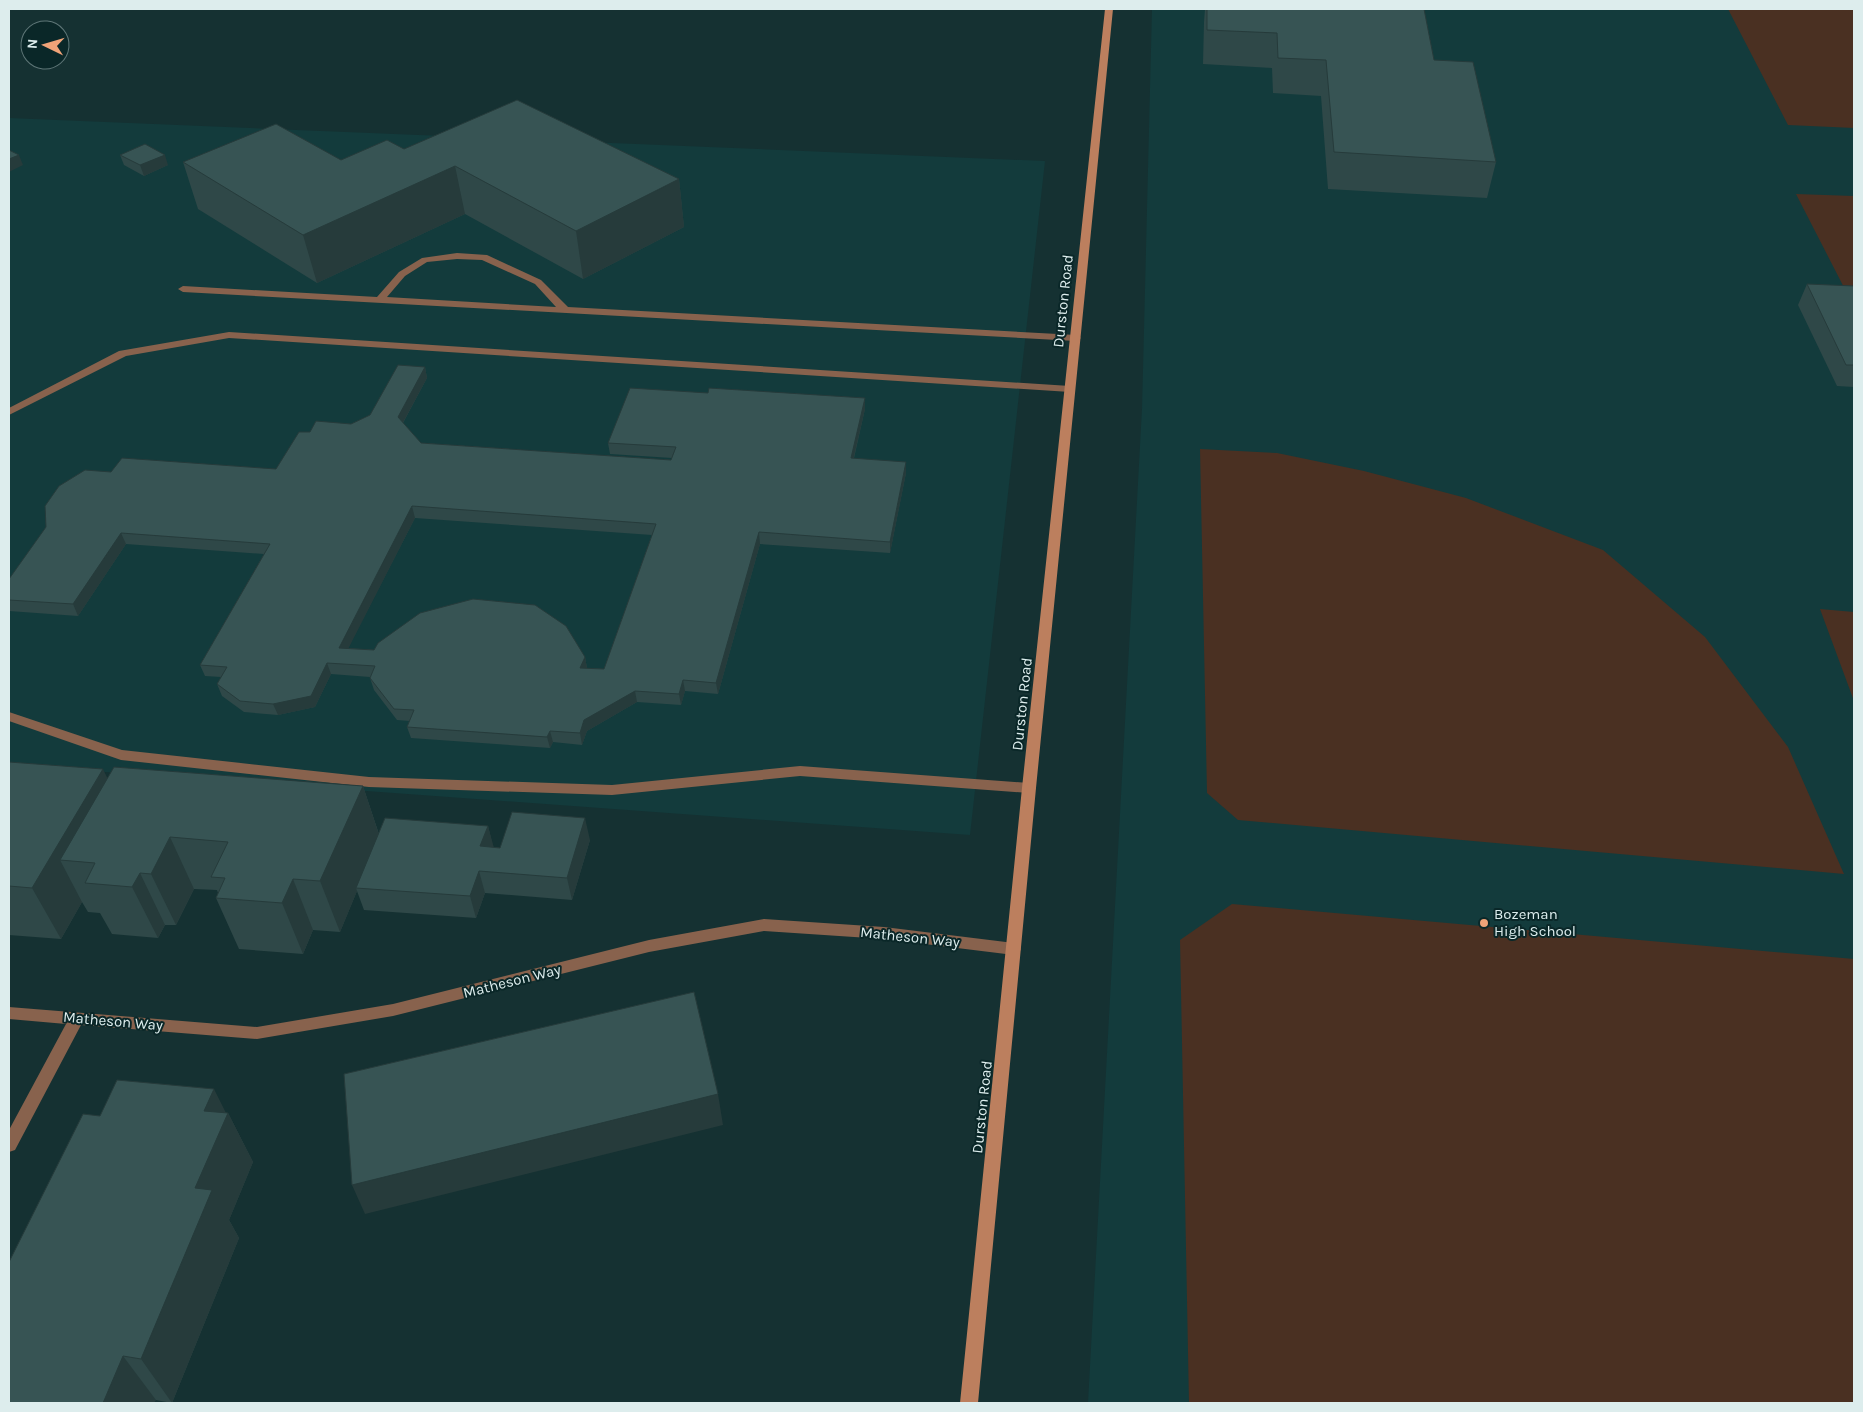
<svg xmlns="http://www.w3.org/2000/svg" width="1863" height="1412" font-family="Karla,sans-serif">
<rect width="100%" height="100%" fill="#153132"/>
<path fill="#133b3c" d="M1152,9H1854V1403H1088L1142,409Z
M9,118L1045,161L970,835L9,765Z"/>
<path fill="#4a3022" d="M1728,9H1854V128L1788,125Z
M1796,194L1854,196V307Z
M1200,449L1277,453L1364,471L1466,498L1603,550L1705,637L1788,747L1844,874L1238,820L1207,793Z
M1820,609L1854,612V701Z
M1232,904L1854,959V1403H1189L1180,940Z"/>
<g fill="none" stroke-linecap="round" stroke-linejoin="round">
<path fill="#88624d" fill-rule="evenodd" d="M457,253L487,255L541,280L568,307L1076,335L1081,338L1076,341L183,292L178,289L183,286L377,297L399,272L422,258ZM457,259L482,260L535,284L556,307L387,297L405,276L427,262Z
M229,332L1070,386L1075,389L1070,392L229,338L126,356L9,415V408L119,351Z
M9,712L122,750L369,777L612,785L800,766L1029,783L1034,785L1036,788L1034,791L1029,793L800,776L612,795L369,787L121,760L9,721Z"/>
<path fill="#88624d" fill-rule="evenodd" d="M764,919L884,927L1014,943L1019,945L1021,949L1019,953L1014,955L884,939L764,931L649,952L393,1016L257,1039L81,1025L15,1150L9,1152V1130L66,1024L9,1019V1007L257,1027L393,1004L649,940Z"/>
<path fill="#bc7f5e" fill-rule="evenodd" d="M1105,9H1113L1036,788L978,1403H960L1022,788Z"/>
</g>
<path fill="#2f4848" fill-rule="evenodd" d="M1205,9H1424L1434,60L1496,162L1487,198L1328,189L1321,96L1273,93L1272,68L1203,64L1204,22Z
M404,149L679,179L684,227L583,279L465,214L317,283L198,209L183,162L341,160Z
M120,155L168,165L144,176L124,165Z
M1807,284L1854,286V387L1837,386L1798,305Z
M425,367L427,378L403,423L421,443L671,460L672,458L610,454L608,443L708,393L865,398V409L854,458L906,473L890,553L760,544L718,694L685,691L681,705L637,702L587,731L582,745L553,742L550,748L411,738L407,727L410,721L397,720L374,690L370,678V677L331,674L315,707L278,715L244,712L222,696L217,684L221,677L205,676L200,665L264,554L126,544L78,616L9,611V579L111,472L276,469L310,432L351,424L370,415ZM415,518L652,535L604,669L587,668L585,657L374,650L348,648Z
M9,762L107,778L363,786L379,834L488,826L493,847L500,848L590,840L572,900L485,893L476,918L364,910L357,891L340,932L313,930L303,954L239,949L216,898L218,893L217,890L194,889L176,925H165L158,938L112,934L100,913L88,912L82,902L61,939L9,935Z
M228,1113L253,1162L229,1220L239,1238L172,1403L156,1400L9,1403L100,1116Z"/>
<path fill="#263b3b" d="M19,155L23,165L9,172V159Z
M165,155L168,165L144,176L140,165Z
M455,166L465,214L317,283L303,235Z
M679,179L684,227L583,279L576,231Z
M425,367L427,378L400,428L398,417Z
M865,398V409L851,469V458Z
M906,462V473L890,553V542Z
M412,506L415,518L343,659L339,648Z
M759,532L760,544L718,694L716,683Z
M121,533L126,544L78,616L73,604Z
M585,657L587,668H580Z
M327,663L331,674L315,707L278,715L273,704Z
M683,680L685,691L681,705L679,694Z
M635,691L637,702L587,731L582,745L580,733L584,720Z
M550,731L553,742L550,748L547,737Z
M103,769L128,821L95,863L60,860L82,902L61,939L32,888Z
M363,786L380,838L356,888L357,891L340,932L320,881Z
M585,818L590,840L572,900L567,878Z
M488,826L494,848L480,846Z
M170,837L194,889L176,925L151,874Z
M479,871L485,893L476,918L470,896Z
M140,873L165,925L158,938L132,887Z
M293,879L313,930L303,954L282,903Z
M214,1089L227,1115L228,1113L253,1162L229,1220L239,1238L172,1403L141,1359L195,1188L204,1111Z
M718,1094L723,1125L365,1214L352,1185Z
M123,1356L156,1400L154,1403H103Z"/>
<path fill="#375454" stroke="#263b3b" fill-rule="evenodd" d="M1207,9H1424L1434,60L1473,62L1496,162L1334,152L1326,60L1278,58L1277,33L1207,30Z
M517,100L679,179L576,231L455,166L303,235L183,162L276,124L341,160L387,140L404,149Z
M145,144L165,155L140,165L120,155Z
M9,150L19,155L9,159Z
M1807,284L1854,286V365H1846Z
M398,365L425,367L398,417L421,443L671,460L676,447L608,443L630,388L708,393L709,388L865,398L851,458L906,462L890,542L759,532L716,683L683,680L679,694L635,691L584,720L580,733L550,731L547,737L407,727L414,710L394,709L370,678L375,666L327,663L311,696L273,704L240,701L217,684L227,667L200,665L270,544L121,533L73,604L9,600V579L46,527L45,506L59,486L85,470L111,472L122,458L276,469L299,432H310L316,421L351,424L370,415ZM412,506L656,524L604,669L580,668L585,657L566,626L535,605L473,599L420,613L378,643L374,650L339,648Z
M9,762L103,769L32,888L9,886Z
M114,767L363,786L320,881L293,879L282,903L216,898L225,878L211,877L228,842L170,837L151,874L140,873L132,887L85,883L95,863L60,860Z
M512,812L585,818L567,878L479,871L470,896L356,888L385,818L488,826L480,846L500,848Z
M694,992L718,1094L352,1185L344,1074Z
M117,1080L214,1089L204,1111L228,1113L195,1188L212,1190L141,1359L123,1356L103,1403H9V1262L83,1114L100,1116Z"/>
<circle fill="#f0a378" stroke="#0a2728" stroke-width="2" cx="1484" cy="923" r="5"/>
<g text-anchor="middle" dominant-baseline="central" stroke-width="4" stroke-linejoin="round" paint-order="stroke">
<g font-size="15" fill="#ddeded" stroke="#0a2728">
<text transform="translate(1063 301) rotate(-84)">Durston Road</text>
<text transform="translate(1022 704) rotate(-84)">Durston Road</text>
<text transform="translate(910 937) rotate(6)">Matheson Way</text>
<text transform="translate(512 981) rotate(-14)">Matheson Way</text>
<text transform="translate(113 1021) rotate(5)">Matheson Way</text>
<text transform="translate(982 1107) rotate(-84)">Durston Road</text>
</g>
<g font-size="15" fill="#ddeded" stroke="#0a2728" text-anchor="start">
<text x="1494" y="914">Bozeman<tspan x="1494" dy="17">High School</tspan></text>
</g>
</g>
<rect width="1863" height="1412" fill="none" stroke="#ddeded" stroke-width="20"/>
<g transform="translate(45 45) rotate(275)"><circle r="24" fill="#0a2728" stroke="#5e7677"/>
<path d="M0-4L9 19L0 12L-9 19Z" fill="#f0a378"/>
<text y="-8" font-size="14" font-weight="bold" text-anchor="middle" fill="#ddeded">N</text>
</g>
</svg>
